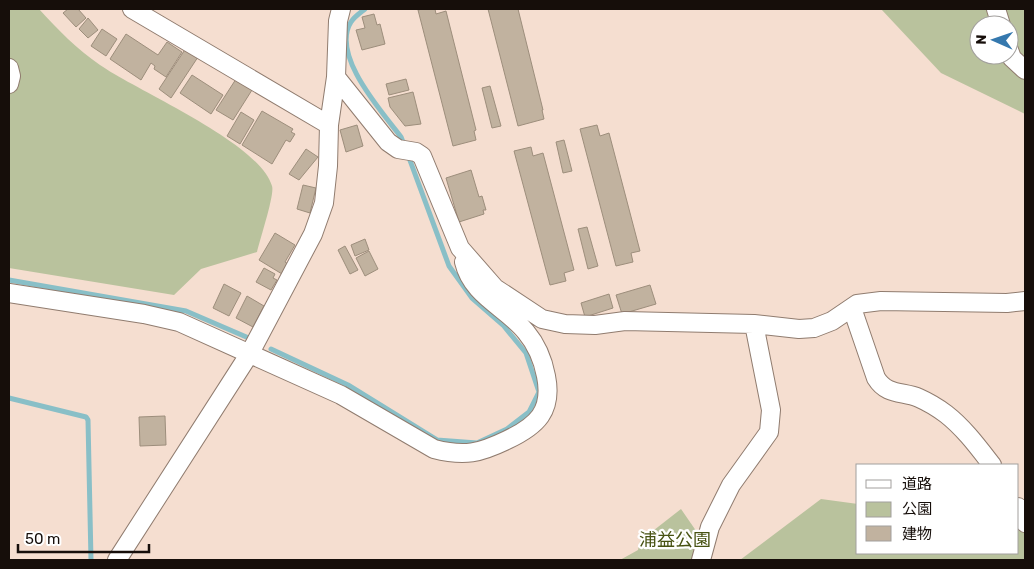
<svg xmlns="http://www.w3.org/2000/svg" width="1034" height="569" font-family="Rubik,'Noto Sans JP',sans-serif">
<rect width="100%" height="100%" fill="#f5ded0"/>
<path fill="#b9c29d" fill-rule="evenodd" d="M9,9H39C57,29 78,50 100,65C139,92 260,143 272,186C275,194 260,239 257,252L201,269L174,295L9,268Z
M881,9H1025V114L941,73ZM979,25H1009V55H979Z
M821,499L858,504V553H1018V530L1025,531V560H740Z
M681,509L701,538L695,560H620L638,550L640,541Z"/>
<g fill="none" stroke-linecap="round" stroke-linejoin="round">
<path stroke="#89bfc7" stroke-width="5" d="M365,9C360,13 354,17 351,22C330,55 383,113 401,137L405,147
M9,280L186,311L251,339
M271,349L348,385L437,440L477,443L507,429L529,412L539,392L526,353L503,325L472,298L449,266L408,155
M9,398L86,417L88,420L91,560"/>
</g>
<path fill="#c1b29f" stroke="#9d8e7c" d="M68,9H78L86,18L76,27L63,13Z
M423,9H435L436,14L446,11L476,130L474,131L476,140L453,146L418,10Z
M488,9H518L543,110H542L544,119L518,126Z
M374,14L377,25L380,24L385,44L362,50L356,30L365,28L362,17Z
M88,18L98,30L88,38L79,29Z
M102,29L117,39L106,56L91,46Z
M126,34L158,55L167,42L182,52L166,77L154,69L155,66L151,63L141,80L110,59Z
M186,48L198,57L171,98L159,89Z
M192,75L223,95L211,114L180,93Z
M236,79L252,90L233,120L216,110Z
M406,79L409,90L389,95L386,84Z
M490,86L501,126L492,128L482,88Z
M413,92L421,124L405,126L390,107L388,98Z
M262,111L293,129L291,132L295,134L290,142L286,140L272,164L242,145Z
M241,112L254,120L240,144L227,136Z
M357,125L363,146L346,152L340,130Z
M597,125L600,136L609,133L640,251L631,253L633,262L616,266L580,129Z
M564,140L572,171L563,173L556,142Z
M531,147L533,156L543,153L574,270L564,273L566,281L550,285L514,151Z
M306,149L318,157L299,180L289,174Z
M471,170L479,197L482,196L486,210H483L484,214L459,222L446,178Z
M303,185L316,188L310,213L297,209Z
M587,227L598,266L588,269L578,229Z
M275,233L295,245L285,262L288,264L282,274L259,260Z
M365,239L369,250L355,256L351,245Z
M345,246L358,270L350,274L338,250Z
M369,251L378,269L365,276L356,258Z
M264,268L275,274L273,278L277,280L271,290L256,282Z
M224,284L241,293L229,316L213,308Z
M650,285L656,304L622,314L616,295Z
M609,294L613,308L585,317L581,303Z
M247,296L264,306L253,327L236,318Z
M165,416L166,445L140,446L139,417Z"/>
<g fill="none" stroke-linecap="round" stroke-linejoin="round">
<g stroke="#907c6f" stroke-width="20">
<path id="minor" d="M132,9L329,125
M996,9L1001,25
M1009,50L1012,58L1025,70
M9,68L11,76L9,84
M336,77L388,142L398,149L416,152L422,156L460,248L495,288L542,319L565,324L595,325L625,321L754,324L799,329L814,328L832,321L857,304L881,301L1007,303L1025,301
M9,293L144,314L179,322L341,395L434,449C465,457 480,453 507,440C537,426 553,411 546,376C543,360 536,344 526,332C506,307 472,296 464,262
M852,308L876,378C887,396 903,391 919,398C928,402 938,408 946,414C964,428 978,447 992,465
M1018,507L1025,523
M117,560L250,353L313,234L324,203L328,166L329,125L336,77L338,21L341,9
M701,560L710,527L731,485L769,432L771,410L754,324"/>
</g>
<use href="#minor" stroke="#fff" stroke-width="18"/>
</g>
<g text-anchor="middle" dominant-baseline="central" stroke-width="4.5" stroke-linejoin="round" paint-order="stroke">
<g font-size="18" fill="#475212" stroke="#fff">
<text x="675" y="540">浦益公園</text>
</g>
</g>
<rect width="1034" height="569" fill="none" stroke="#160e0a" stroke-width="20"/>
<rect x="856" y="464" width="162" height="90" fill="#ffffff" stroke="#a29f9d"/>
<rect x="866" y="480" width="25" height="8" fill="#ffffff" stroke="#a29f9d"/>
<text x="902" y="489" font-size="15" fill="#160e0a">道路</text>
<rect x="866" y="502" width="25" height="15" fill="#b9c29d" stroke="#a29f9d"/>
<text x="902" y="514" font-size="15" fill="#160e0a">公園</text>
<rect x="866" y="526" width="25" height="15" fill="#c1b29f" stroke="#a29f9d"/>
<text x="902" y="539" font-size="15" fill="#160e0a">建物</text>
<g transform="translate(994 40) rotate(272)"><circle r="24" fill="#ffffff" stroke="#a29f9d"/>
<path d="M0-4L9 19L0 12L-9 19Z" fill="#3578ae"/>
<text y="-8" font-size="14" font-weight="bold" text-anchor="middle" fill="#160e0a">N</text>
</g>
<path d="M18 544v8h131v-8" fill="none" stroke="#160e0a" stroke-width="2.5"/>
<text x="25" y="544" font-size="15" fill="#160e0a" stroke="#ffffff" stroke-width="4" paint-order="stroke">50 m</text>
</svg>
